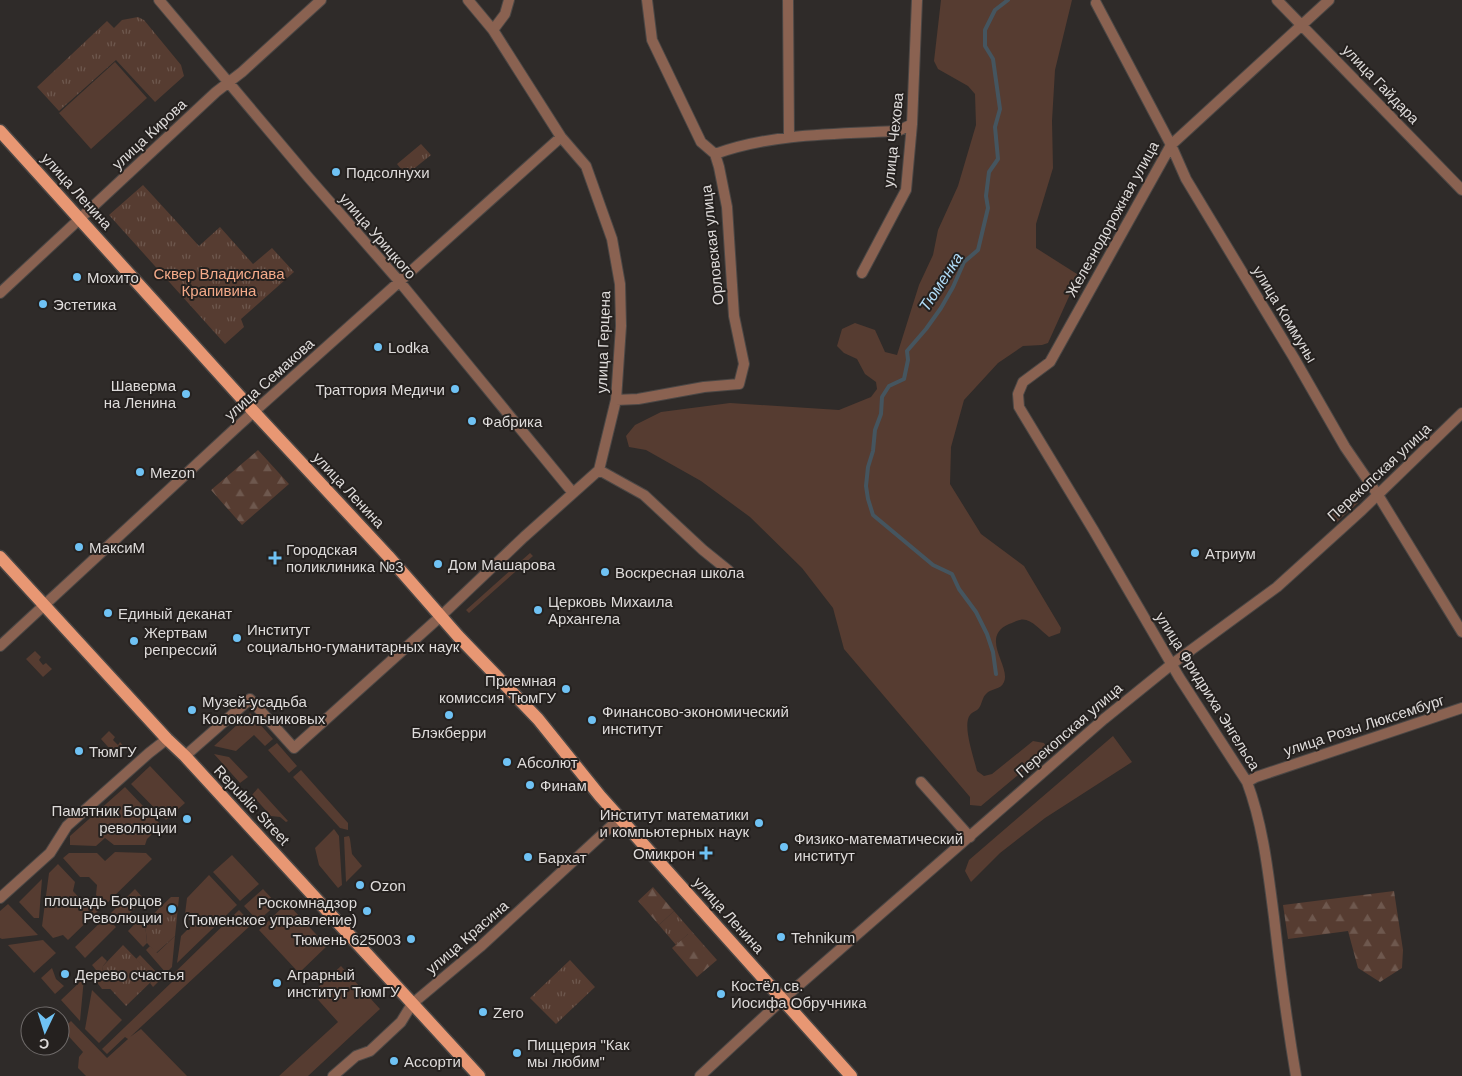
<svg xmlns="http://www.w3.org/2000/svg" width="1462" height="1076" font-family="Arial,sans-serif">
<defs>
<pattern id="forest-firs" width="22" height="20" patternUnits="userSpaceOnUse" patternTransform="scale(1.25)"><rect width="22" height="20" fill="#563c31"/><path d="M5 1l3.5 6h-7zM16 11l3.5 6h-7z" fill="#6e584e"/></pattern>
<pattern id="park-tufts" width="24" height="20" patternUnits="userSpaceOnUse" patternTransform="scale(1.25)"><rect width="24" height="20" fill="#563c31"/><path d="M3 7l-1-3M5 7V3M7 7l1-3M15 17l-1-3M17 17v-4M19 17l1-3" fill="none" stroke="#6e584e"/></pattern>
</defs>
<rect width="100%" height="100%" fill="#2f2b29"/>
<path fill="#563c31" d="M941,0H1072L1055,70L1052,121L1053,168L1036,224V248L1077,274L1076,281L1048,343L1042,345L1023,346L998,363L964,400L951,447L950,484L981,534L1024,566L1061,628L1060,633L1049,637C1041,631 1030,617 1020,620C1016,621 1013,623 1009,624C979,637 1011,666 1004,682C1001,690 991,688 986,694C982,698 982,704 979,708C977,711 972,712 970,715C962,725 974,758 977,771L984,776L992,774L1033,741L1044,743L1048,750L981,806L970,805V797L844,649L833,608L802,568L750,517L701,481L646,450L629,447L626,436L635,425L661,412L730,403L839,410L871,397L877,389L876,382L865,374L857,359L844,353L837,346L842,329L855,323L875,330L885,352L897,355L919,285L933,255L938,230L958,186L976,125L975,94L968,86L938,69L934,61Z
M115,62L147,98L91,149L59,113Z
M1352,496L1358,503L1337,522L1328,518Z
M530,553L533,556L469,613L466,610Z
M35,651L41,657L39,660L43,665L46,663L52,669L43,677L26,659Z
M250,713L273,739L265,746L254,735L236,751L214,746Z
M109,731L115,737L113,740L118,745L120,742L126,749L117,757L101,739Z
M1113,736L1132,762L1045,818L1000,853L971,882L965,871L969,860Z
M277,743L297,766L289,773L268,750Z
M214,754L229,757L248,777L240,783Z
M150,766L185,803L166,820L131,784Z
M301,770L348,823V830L340,828L293,777Z
M125,787L161,825L147,839L145,845H114L105,838L96,846L70,845V836Z
M258,788L288,821L286,822L280,817L271,816L252,795Z
M334,829L339,836L342,885L338,888L319,865L315,848Z
M349,836L350,839L352,854L362,866L346,882L344,837Z
M115,852L146,853L152,859L105,905L96,895L97,885L89,877H80L63,858L69,853H97L105,861Z
M232,855L259,884L240,901L213,872Z
M58,864L75,882L73,891L81,900L91,899L100,909L68,940L63,935L53,938L42,926L49,873Z
M209,875L237,905L177,963L181,936L193,924L185,914L187,898Z
M42,879L39,918H34L19,902Z
M135,889L144,899L121,922L111,913Z
M263,889L277,904L258,921L244,906Z
M287,903L327,946L299,973L259,930Z
M8,904L38,935L2,939L0,938V911Z
M239,910L252,924L130,1037L141,1029L187,1076H86L78,1068L79,1057L83,1052L62,1029L71,1021L107,1058L128,1039L125,1037L107,1054L102,1049L172,982L169,978Z
M144,914L149,919L145,922L147,943L143,947L128,931Z
M106,917L116,927L85,958L75,947Z
M175,936L172,967L166,973L146,950L150,946L157,953Z
M43,940L56,953L34,973L8,945Z
M140,955L162,978L153,987L150,983L155,978L136,959Z
M102,956L107,961L103,966L102,979L111,989H102L95,980L96,970L92,965Z
M341,966L380,1009L308,1076H279L338,1022L312,993Z
M52,968L56,979L64,986L55,994L41,978Z
M84,978L80,1021L61,1000Z
M92,990L122,1020L99,1043L85,1029Z"/>
<path fill="url(#forest-firs)" d="M258,450L289,484L242,525L211,490Z
M653,887L674,911L659,925L638,901Z
M1394,891L1403,950L1402,968L1380,982L1358,968L1348,931L1288,939L1283,905Z
M688,934H694L717,960L697,977L672,948Z"/>
<path fill="url(#park-tufts)" d="M138,17L144,20L181,65L184,76L155,102L116,60L59,111L37,87L107,21L114,28L122,20Z
M421,144L431,155L406,175L397,164Z
M143,185L199,246L220,227L253,264L272,248L294,272L241,319L244,327L225,344L109,215Z
M171,897H179L175,936L156,953L147,943L145,922Z
M674,911L694,934H688L676,945L659,925Z
M123,945L155,978L126,1006L102,980L103,966Z
M570,960L595,987L556,1024L530,998Z"/>
<g fill="none" stroke-linecap="round" stroke-linejoin="round">
<path stroke="#45555f" stroke-width="4" d="M996,674L993,652L987,634L976,612L959,589L952,574L933,565L873,515L868,499L866,486L868,467L873,451L875,430L881,414L882,397L889,386L904,379L908,360L907,351L926,329L941,308L953,287L964,262L978,250L988,208L986,196L989,172L998,159L995,127L1000,109L993,59L985,46V30L995,10L1008,0"/>
<g stroke="#4b4745" stroke-width="12">
<path id="minor" d="M159,0L309,178L399,281L573,493
M468,0L493,30L561,137L586,166L612,239L620,284L621,326L616,400L599,470
M788,0L789,137
M1277,0L1462,190
M1096,3L1171,145L1186,179L1294,358L1345,447L1378,495L1462,632
M493,30L505,14L509,0
M715,154C773,133 837,134 898,131L912,124
M862,273L906,190L912,124L917,0
M0,293L216,92L242,72L321,0
M616,400L638,399L704,387L739,384L744,364L734,316L727,207L719,167L715,154L701,142L652,40L647,0
M599,470L644,495L703,550L729,571
M0,646L238,426L561,137
M185,756L250,699L294,748L441,616L524,537L599,470
M921,782L970,837
M1247,782L1256,777L1462,708
M0,898L50,853L67,826L149,753L167,739
M333,1076L356,1056L370,1051L401,1022L412,1004L480,947L620,818
M1296,1076C1287,1023 1280,970 1274,917C1268,871 1263,825 1247,782L1179,677L1094,531L1019,407L1018,394L1023,382L1050,362L1171,145L1329,0"/>
</g>
<g stroke="#4b4745" stroke-width="12">
<path id="tertiary" d="M700,1076L783,999L1104,719L1172,664L1277,587L1362,510L1462,413"/>
</g>
<g stroke="#4b4745" stroke-width="15">
<path id="primary" d="M0,131L254,412L388,556L458,636L538,719L600,796L851,1076
M0,557L167,739L185,756L479,1076"/>
</g>
<use href="#minor" stroke="#8a6251" stroke-width="10"/>
<use href="#tertiary" stroke="#8a6251" stroke-width="10"/>
<use href="#primary" stroke="#e89773" stroke-width="12"/>
</g>
<g fill="#6fc2f4" stroke="#25211f" stroke-width="2">
<circle cx="336" cy="172" r="5"/>
<circle cx="77" cy="277" r="5"/>
<circle cx="43" cy="304" r="5"/>
<circle cx="378" cy="347" r="5"/>
<circle cx="455" cy="389" r="5"/>
<circle cx="186" cy="394" r="5"/>
<circle cx="472" cy="421" r="5"/>
<circle cx="140" cy="472" r="5"/>
<circle cx="79" cy="547" r="5"/>
<circle cx="1195" cy="553" r="5"/>
<path d="M272.5 550.5h5v5h5v5h-5v5h-5v-5h-5v-5h5z"/>
<circle cx="438" cy="564" r="5"/>
<circle cx="605" cy="572" r="5"/>
<circle cx="538" cy="610" r="5"/>
<circle cx="108" cy="613" r="5"/>
<circle cx="237" cy="638" r="5"/>
<circle cx="134" cy="641" r="5"/>
<circle cx="566" cy="689" r="5"/>
<circle cx="192" cy="710" r="5"/>
<circle cx="449" cy="715" r="5"/>
<circle cx="592" cy="720" r="5"/>
<circle cx="79" cy="751" r="5"/>
<circle cx="507" cy="762" r="5"/>
<circle cx="530" cy="785" r="5"/>
<circle cx="187" cy="819" r="5"/>
<circle cx="759" cy="823" r="5"/>
<circle cx="784" cy="847" r="5"/>
<path d="M703.5 845.5h5v5h5v5h-5v5h-5v-5h-5v-5h5z"/>
<circle cx="528" cy="857" r="5"/>
<circle cx="360" cy="885" r="5"/>
<circle cx="172" cy="909" r="5"/>
<circle cx="367" cy="911" r="5"/>
<circle cx="781" cy="937" r="5"/>
<circle cx="411" cy="939" r="5"/>
<circle cx="65" cy="974" r="5"/>
<circle cx="277" cy="983" r="5"/>
<circle cx="721" cy="994" r="5"/>
<circle cx="483" cy="1012" r="5"/>
<circle cx="517" cy="1053" r="5"/>
<circle cx="394" cy="1061" r="5"/>
</g>
<g text-anchor="middle" dominant-baseline="central" stroke-width="4" stroke-linejoin="round" paint-order="stroke">
<g font-size="15" fill="#dedbda" stroke="#25211f">
<text transform="translate(1381 84) rotate(46)">улица Гайдара</text>
<text transform="translate(149 134) rotate(-43)">улица Кирова</text>
<text transform="translate(893 140) rotate(-84)">улица Чехова</text>
<text transform="translate(77 191) rotate(48)">улица Ленина</text>
<text transform="translate(1112 219) rotate(-61)">Железнодорожная улица</text>
<text transform="translate(378 236) rotate(49)">улица Урицкого</text>
<text transform="translate(712 245) rotate(-96)">Орловская улица</text>
<text transform="translate(1285 314) rotate(59)">улица Коммуны</text>
<text transform="translate(603 342) rotate(-88)">улица Герцена</text>
<text transform="translate(269 379) rotate(-42)">улица Семакова</text>
<text transform="translate(1379 472) rotate(-43)">Перекопская улица</text>
<text transform="translate(349 490) rotate(47)">улица Ленина</text>
<text transform="translate(1208 691) rotate(58)">улица Фридриха Энгельса</text>
<text transform="translate(1364 725) rotate(-18)">улица Розы Люксембург</text>
<text transform="translate(1069 730) rotate(-41)">Перекопская улица</text>
<text transform="translate(252 805) rotate(47)">Republic Street</text>
<text transform="translate(729 915) rotate(48)">улица Ленина</text>
<text transform="translate(467 937) rotate(-41)">улица Красина</text>
</g>
<g font-size="15" fill="#dedbda" stroke="#25211f" text-anchor="start">
<text x="346" y="172">Подсолнухи</text>
<text x="87" y="277">Мохито</text>
<text x="53" y="304">Эстетика</text>
<text x="388" y="347">Lodka</text>
<text x="176" y="385" text-anchor="end">Шаверма<tspan x="176" dy="17">на Ленина</tspan></text>
<text x="445" y="389" text-anchor="end">Траттория Медичи</text>
<text x="482" y="421">Фабрика</text>
<text x="150" y="472">Mezon</text>
<text x="89" y="547">МаксиМ</text>
<text x="286" y="549">Городская<tspan x="286" dy="17">поликлиника №3</tspan></text>
<text x="1205" y="553">Атриум</text>
<text x="448" y="564">Дом Машарова</text>
<text x="615" y="572">Воскресная школа</text>
<text x="548" y="601">Церковь Михаила<tspan x="548" dy="17">Архангела</tspan></text>
<text x="118" y="613">Единый деканат</text>
<text x="247" y="629">Институт<tspan x="247" dy="17">социально-гуманитарных наук</tspan></text>
<text x="144" y="632">Жертвам<tspan x="144" dy="17">репрессий</tspan></text>
<text x="556" y="680" text-anchor="end">Приемная<tspan x="556" dy="17">комиссия ТюмГУ</tspan></text>
<text x="202" y="701">Музей-усадьба<tspan x="202" dy="17">Колокольниковых</tspan></text>
<text x="602" y="711">Финансово-экономический<tspan x="602" dy="17">институт</tspan></text>
<text x="449" y="732" text-anchor="middle">Блэкберри</text>
<text x="89" y="751">ТюмГУ</text>
<text x="517" y="762">Абсолют</text>
<text x="540" y="785">Финам</text>
<text x="177" y="810" text-anchor="end">Памятник Борцам<tspan x="177" dy="17">революции</tspan></text>
<text x="749" y="814" text-anchor="end">Институт математики<tspan x="749" dy="17">и компьютерных наук</tspan></text>
<text x="794" y="838">Физико-математический<tspan x="794" dy="17">институт</tspan></text>
<text x="695" y="853" text-anchor="end">Омикрон</text>
<text x="538" y="857">Бархат</text>
<text x="370" y="885">Ozon</text>
<text x="162" y="900" text-anchor="end">площадь Борцов<tspan x="162" dy="17">Революции</tspan></text>
<text x="357" y="902" text-anchor="end">Роскомнадзор<tspan x="357" dy="17">(Тюменское управление)</tspan></text>
<text x="791" y="937">Tehnikum</text>
<text x="401" y="939" text-anchor="end">Тюмень 625003</text>
<text x="75" y="974">Дерево счастья</text>
<text x="287" y="974">Аграрный<tspan x="287" dy="17">институт ТюмГУ</tspan></text>
<text x="731" y="985">Костёл св.<tspan x="731" dy="17">Иосифа Обручника</tspan></text>
<text x="493" y="1012">Zero</text>
<text x="527" y="1044">Пиццерия "Как<tspan x="527" dy="17">мы любим"</tspan></text>
<text x="404" y="1061">Ассорти</text>
</g>
<g font-size="15" fill="#f4aa89" stroke="#25211f">
<text x="219" y="273">Сквер Владислава<tspan x="219" dy="17">Крапивина</tspan></text>
</g>
<g font-size="16" font-style="italic" fill="#b0dbf7" stroke="#25211f">
<text transform="translate(941 282) rotate(-57)">Тюменка</text>
</g>
</g>
<g transform="translate(45 1031) rotate(184)"><circle r="24" fill="#25211f" stroke="#6f6b6a"/>
<path d="M0-4L9 19L0 12L-9 19Z" fill="#6fc2f4"/>
<text y="-8" font-size="14" font-weight="bold" text-anchor="middle" fill="#dedbda">С</text>
</g>
</svg>
